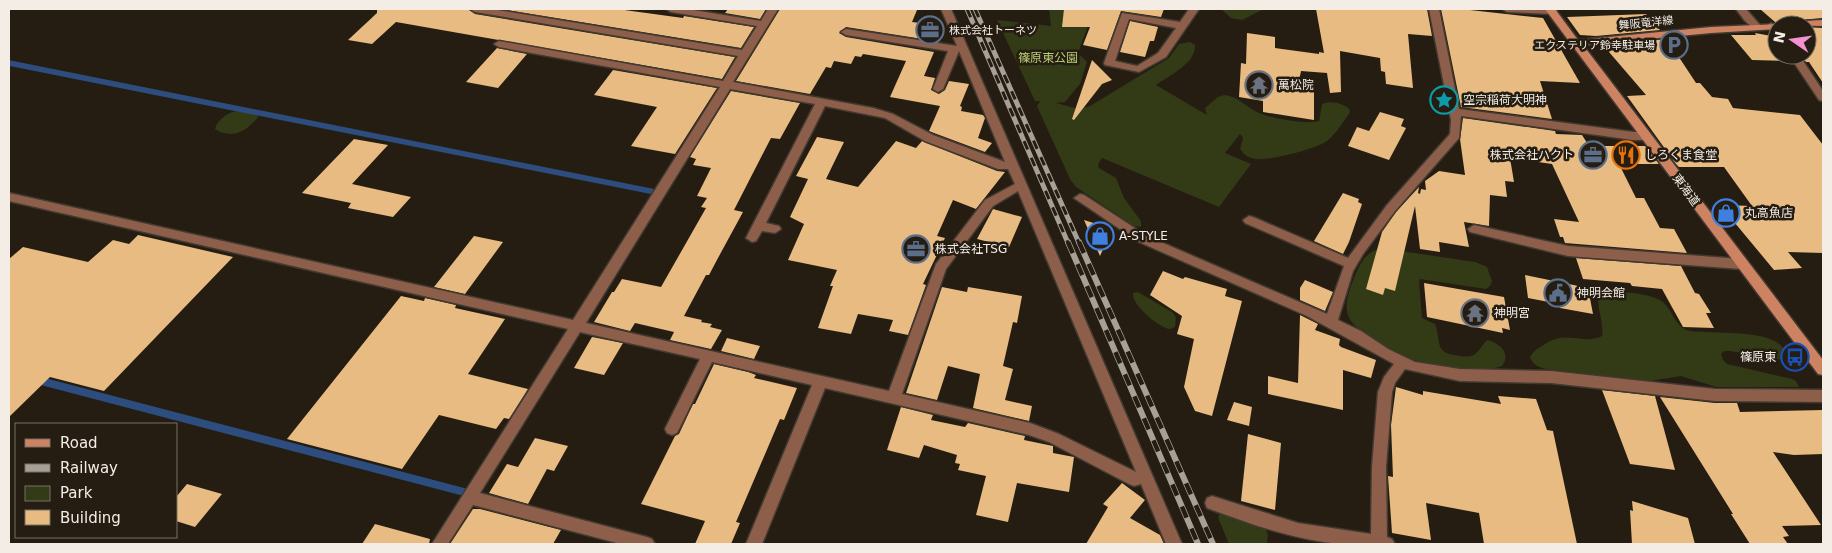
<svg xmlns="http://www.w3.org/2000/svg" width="1832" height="553" font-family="'DejaVu Sans','Noto Sans JP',sans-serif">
<rect width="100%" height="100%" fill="#251d12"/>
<path fill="#323a16" d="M1049,9H1094L1078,53L1087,62L1080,84L1065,102L1056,103L1079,109L1090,106L1169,58L1179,44L1190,42L1195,45C1196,64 1168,76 1156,85L1207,115L1205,108L1218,97L1224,95C1238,96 1247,108 1259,113C1270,118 1308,125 1319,121L1322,104C1331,100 1344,103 1350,110L1349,114C1342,123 1336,134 1327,141C1315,149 1270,161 1256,159C1249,158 1244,155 1240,149L1243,138L1240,134L1225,153L1251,164L1219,207L1102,158L1098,165L1099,168L1116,178L1124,198L1141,221V227L1134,226L1076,187L1070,179L1037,106L1040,101H1035L997,20L1051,26Z
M1221,9H1264L1242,20L1231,18Z
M236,111L257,114L258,117C247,131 232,140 215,129C217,120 227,113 236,111Z
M1381,248L1475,262L1487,267L1492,281L1490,286L1486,289L1420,279L1419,282L1422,318L1435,324C1442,343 1433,353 1460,356C1465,357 1471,357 1475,354C1481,350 1482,343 1488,340C1501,344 1511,354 1502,366C1481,375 1422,365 1401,356C1390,351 1379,343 1369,336C1363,332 1355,327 1351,321C1342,308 1349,291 1354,278C1360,264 1365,252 1381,248Z
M1603,291C1618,292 1652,292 1664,303C1673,312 1674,323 1686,330C1708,336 1787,325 1786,358L1783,360L1730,351H1724L1721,354L1723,360L1727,364L1792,379L1796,381L1799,387H1716L1681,376L1650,381L1546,369C1538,367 1533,365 1530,357C1533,351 1537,349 1542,346C1566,328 1583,346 1602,336C1604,322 1597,309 1598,295Z
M1138,292L1172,312L1176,317L1175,327L1170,329C1159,328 1131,304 1133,293Z
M1220,514L1266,530L1268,535L1267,544H1229L1219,520L1218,516Z"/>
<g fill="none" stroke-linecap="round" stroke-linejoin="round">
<path stroke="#2c4d7e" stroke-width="5.5" d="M9,63L655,192"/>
<path stroke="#2c4d7e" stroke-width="8" d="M37,380L464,492"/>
</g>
<path fill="#e7bb81" d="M377,9H468L475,14L735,57L722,79L396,22L372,44L348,40L377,13Z
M501,9H617L683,18L684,16L754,27L741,48Z
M728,9H766L760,19L725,13Z
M780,9H904L917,10L912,22L936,25L929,40L846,27L839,33L846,37L934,52L924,76L935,78L931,90L939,94L945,90L949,81L969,84L960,106L962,107L961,111L983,115L985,118L978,138L992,143L985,152L934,133L929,131L940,106L890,97L906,61L863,54L861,57L855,56L851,64L834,61L831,68L826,67L810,94L736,81Z
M1064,9H1164L1161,17L1121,11L1107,50L1083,45L1090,27H1062Z
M1316,9H1427L1432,36L1408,34L1413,88L1386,84L1385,72L1381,71L1380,58L1340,51L1341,92L1330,93L1327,73L1301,71L1298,86L1314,91V120L1263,112V101L1239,97L1241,63L1246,64L1247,33L1275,37V48L1282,49L1319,54V52L1324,53Z
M1441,9H1461L1543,18L1580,83L1540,81L1552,119L1461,107Z
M1760,9H1823V18L1775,22Z
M1646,14L1660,30L1596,36L1580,35L1567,17Z
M1130,21L1158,27L1154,41H1150L1145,57L1120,52Z
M1807,27L1823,28V83L1809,62H1806L1801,55H1807Z
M1755,33L1777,37V55H1787L1791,61L1752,60L1731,35H1756Z
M1667,39L1696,83H1700L1712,97L1728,99L1733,108L1800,115L1823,145V253L1788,252L1802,268L1774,270L1720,205L1752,206L1724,167H1679L1676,164L1627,96L1646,95L1603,45Z
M497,48L527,54L498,88L466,82Z
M1092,60L1112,80L1102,84L1074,120L1072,119Z
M613,70L717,88L675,154L631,146L657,107L594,95Z
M731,91L800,103L780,139L771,138L734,210L743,212L718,258L709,275H706L684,316L702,320L701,322L712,324L710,327L722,330L711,349L670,340L674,332L635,323L630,331L594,322L612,292H614L622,279L661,287L706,208L701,207L707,198L697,196L711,168L693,165L696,159L690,157Z
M1380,112L1404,119L1401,126L1406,128L1389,160L1348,146L1357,127L1369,131Z
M1463,118L1555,131L1556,134L1582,135L1589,146H1645L1659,164H1619L1636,198H1644L1660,228L1674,229L1687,253L1565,243L1563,237H1560L1554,219L1579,222L1552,164L1510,158L1514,182L1505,181L1507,197L1490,195L1489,226L1464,222L1469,247L1439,242L1440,252L1420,249L1415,206L1395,291L1385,288L1383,295L1366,289L1382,232L1396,212L1419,187L1418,193L1420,194L1421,189L1426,190L1425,181L1439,171L1465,175L1460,139Z
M817,137L844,142L826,179L858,187L896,141L916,148L922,141L997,171L1005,172L976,209L953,200L937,236L945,238L923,284L926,285L908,335L889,331L893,320L858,314L851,334L818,328L833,286H830L837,270L788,260L804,224L790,217L808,179L796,176Z
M354,139L388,145L352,184L411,197L393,217L348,208L351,203L302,193Z
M1343,193L1359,199L1358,202L1362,204L1349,242L1343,254L1314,241Z
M993,209L1022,217L1009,247L977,239Z
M1084,220L1112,229L1100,256Z
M138,235L233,257L104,391L50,377L9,417V259L23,247L88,262L113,240L129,244Z
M474,236L503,242L465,294L434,287Z
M1576,258L1681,266L1695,293L1699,294L1711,313H1706L1714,328L1683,327L1662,289L1632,286L1630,283L1583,279Z
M1163,271L1183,279L1185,277L1227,289L1225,296L1242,301L1212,416L1195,411L1184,387L1194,339L1177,334L1182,316L1150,295Z
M1525,275L1588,288L1593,314L1560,308L1559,304L1528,298Z
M1305,280L1333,292L1325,311L1300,300V288Z
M1424,283L1504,297L1510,330L1502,328L1503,333L1427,317Z
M942,287L967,292L968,287L1022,296L1017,323L1013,322L1003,366L1013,369L1005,400L1032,406L1029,421L973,408L980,374L948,366L937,400L906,393Z
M401,296L424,301L425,298L456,305L455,308L505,319L468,374L528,389L509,419L504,418L496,429L439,415L402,469L287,439Z
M1300,315L1318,324L1315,330L1340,339L1339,345L1341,347L1376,360L1371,378L1343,370V410L1268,394V376L1298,383Z
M592,337L623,343L604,375L574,368Z
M727,338L760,346L754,359L721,351Z
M714,364L748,372L756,375L754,378L797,388L784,420L780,419L736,522L740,523L731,544H695L705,521L641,504L675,436L679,434L693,404H695Z
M1396,387L1423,395V391L1501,404L1498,396L1536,399L1547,430L1553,431L1577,544H1484L1479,513L1426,503L1431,540L1392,533L1388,476L1393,477L1391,425Z
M1602,390L1655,396L1675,470L1630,464Z
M1660,397L1715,403H1737L1740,412L1823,410V454L1794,455L1773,452L1821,525L1782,526L1789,536L1783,537L1788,544H1750L1731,514H1733Z
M1234,402L1252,407L1249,426L1227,420Z
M901,407L933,415L931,420L965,427L968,423L1025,436L1024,440L1053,446V453L1074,457L1069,492L1017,483L1008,522L976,515L986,476L958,470L960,464L955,463L957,455L924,445L919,458L887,450Z
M1248,434L1281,443L1275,510L1241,501Z
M535,438L568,446L554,471L547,469L528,504L489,493L507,464L518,467Z
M1122,483L1145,500L1130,518L1160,535L1164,544H1086L1108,507L1103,504Z
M187,484L222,494L195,527L176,521V497Z
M1632,501L1688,518L1695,544H1632L1630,510L1633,511Z
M473,509H480L561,530L553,544H450Z
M375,524L430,539L429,544H362Z"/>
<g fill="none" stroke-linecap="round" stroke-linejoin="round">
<g stroke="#423a30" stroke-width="3">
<path id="street" d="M470,9H491L742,50L757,26L671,12L666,9H687L761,21L768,9H778L733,82L873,108L893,114L933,135L1005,162L959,51L943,89L938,92L933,89L948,51L846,35L841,32L846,29L957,46L941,9H951L1182,544H1166L1141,484L1134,486L1129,484L1049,442L1029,435L825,388L762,544H746L812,385L712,362L677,433L672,435L667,433L665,429L700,359L580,332L480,493L647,537L652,539L655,544H621L473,505L448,544H432L568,329L9,201V193L573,320L720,87L499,47L494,44L499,41L723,81L738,56L475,12ZM730,89L815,104L746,238L752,242L756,241L762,231L775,233L781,229L779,226L766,223L825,106L885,118L925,141L998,169H1008L1015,184L985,200L936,264L889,391L586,323ZM1018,191L1136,472L1059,434L1030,423L902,394L946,269L993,206Z
M1189,9H1199L1166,57L1139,72L1105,65L1104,63L1122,13L1180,22ZM1129,19L1176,28L1158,53L1137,66L1115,61Z
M1429,9H1439L1459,109L1633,132H1646L1651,136L1646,140H1633L1461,116L1459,138L1395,211L1363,254L1353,271L1338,320L1361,331L1388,349L1415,362L1460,369L1551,371L1715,389L1823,390V402L1715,401L1551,383L1460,381L1405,369L1395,383L1392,392L1386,467L1387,537L1392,539L1395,544C1378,544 1361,545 1344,544C1297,541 1250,524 1207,508L1205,503L1207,498L1212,496L1298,523L1371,534L1372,467L1378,392L1384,377L1394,364L1307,316L1139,242L1074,198L1080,194L1084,195L1147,236L1327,314L1344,266L1245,223L1243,220L1249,216L1253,217L1348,258L1387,205L1450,134L1451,120Z
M1502,9H1555L1557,11L1552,14L1507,12Z
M1736,9H1746L1760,25V29H1754L1745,21Z
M1771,23L1777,26V35L1774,34L1766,26Z
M1789,55H1799L1823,91V101L1819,100Z
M1474,225L1568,246L1741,259L1745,261L1747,264L1745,267L1741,269L1568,256L1470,232L1468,229Z"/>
</g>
<g stroke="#423a30" stroke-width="3">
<path id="secondary" d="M1545,9H1555L1578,40L1711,27L1780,24L1777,25V29L1711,33L1583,45L1823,360V375L1818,374Z
M1823,20V26L1782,25L1787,22Z"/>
</g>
<use href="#street" fill="#8d5f4b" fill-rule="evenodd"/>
<use href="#secondary" fill="#cd8362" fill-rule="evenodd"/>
<g stroke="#a6a097" stroke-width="5">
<path id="rail-far1" d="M967,9L1068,243
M975,9L1079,243"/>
</g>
<g stroke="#a6a097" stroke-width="6">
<path id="rail" d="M1068,242L1198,544
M1079,242L1213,544"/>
</g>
<use href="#rail-far1" stroke="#251d12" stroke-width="3" stroke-dasharray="9" stroke-linecap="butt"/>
<use href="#rail" stroke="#251d12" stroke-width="4.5" stroke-dasharray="12" stroke-linecap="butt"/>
</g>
<defs>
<g id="office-ring" transform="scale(1.4375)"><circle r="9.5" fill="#251d12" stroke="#5c6f8a" stroke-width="1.5"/><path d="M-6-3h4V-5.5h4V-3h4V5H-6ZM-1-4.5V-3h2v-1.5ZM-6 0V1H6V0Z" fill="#5c6f8a"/></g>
<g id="parking-ring" transform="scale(1.4375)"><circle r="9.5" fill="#251d12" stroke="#5c6f8a" stroke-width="1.5"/><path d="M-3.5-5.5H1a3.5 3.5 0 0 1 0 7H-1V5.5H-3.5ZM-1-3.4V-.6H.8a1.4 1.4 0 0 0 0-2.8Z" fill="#5c6f8a"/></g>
<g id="temple-ring" transform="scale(1.4375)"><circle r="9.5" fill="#251d12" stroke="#6b7280" stroke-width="1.5"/><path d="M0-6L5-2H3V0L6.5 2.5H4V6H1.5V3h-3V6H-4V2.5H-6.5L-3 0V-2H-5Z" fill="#6b7280"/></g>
<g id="sight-ring" transform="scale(1.4375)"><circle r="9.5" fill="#251d12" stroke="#0f9aa8" stroke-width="1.5"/><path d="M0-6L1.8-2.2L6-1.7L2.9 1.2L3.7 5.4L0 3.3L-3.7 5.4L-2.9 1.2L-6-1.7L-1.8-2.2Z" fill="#0f9aa8"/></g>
<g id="restaurant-ring" transform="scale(1.4375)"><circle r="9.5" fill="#251d12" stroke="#e8710a" stroke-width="1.5"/><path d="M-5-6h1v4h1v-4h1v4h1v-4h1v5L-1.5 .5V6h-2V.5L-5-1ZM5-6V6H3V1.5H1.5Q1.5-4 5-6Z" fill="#e8710a"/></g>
<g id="shop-ring" transform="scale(1.4375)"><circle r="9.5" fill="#251d12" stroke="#3f7fe0" stroke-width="1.5"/><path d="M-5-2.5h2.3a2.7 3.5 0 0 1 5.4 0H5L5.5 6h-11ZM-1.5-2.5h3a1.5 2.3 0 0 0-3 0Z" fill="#3f7fe0"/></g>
<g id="civic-ring" transform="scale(1.4375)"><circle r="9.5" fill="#251d12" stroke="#5c6f8a" stroke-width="1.5"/><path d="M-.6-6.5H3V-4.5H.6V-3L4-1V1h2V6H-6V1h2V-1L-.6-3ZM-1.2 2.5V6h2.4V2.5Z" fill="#5c6f8a"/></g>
<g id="bus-ring" transform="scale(1.4375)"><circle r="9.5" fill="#251d12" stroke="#1a4fb4" stroke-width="1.5"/><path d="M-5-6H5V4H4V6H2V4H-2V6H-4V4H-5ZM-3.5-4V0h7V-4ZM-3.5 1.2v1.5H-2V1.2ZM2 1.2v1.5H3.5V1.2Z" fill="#1a4fb4"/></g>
</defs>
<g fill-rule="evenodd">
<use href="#office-ring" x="930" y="30"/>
<use href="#parking-ring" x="1674" y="45"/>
<use href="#temple-ring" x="1259" y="85"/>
<use href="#sight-ring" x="1444" y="100"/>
<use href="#office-ring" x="1593" y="155"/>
<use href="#restaurant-ring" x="1626" y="155"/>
<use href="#shop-ring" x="1726" y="213"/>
<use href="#shop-ring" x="1100" y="236"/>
<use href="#office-ring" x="916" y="249"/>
<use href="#civic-ring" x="1558" y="293"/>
<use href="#temple-ring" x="1475" y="313"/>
<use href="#bus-ring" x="1795" y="357"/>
</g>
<g text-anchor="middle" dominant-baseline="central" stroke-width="5" stroke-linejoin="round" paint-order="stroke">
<g font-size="11" fill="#f3ede6" stroke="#251d12">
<text transform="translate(1646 23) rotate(-6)">舞阪竜洋線</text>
</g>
<g font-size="11" fill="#f3ede6" stroke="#251d12" text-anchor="start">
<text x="949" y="30">株式会社トーネツ</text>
<text x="1655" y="45" text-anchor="end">エクステリア鈴幸駐車場</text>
</g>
<g font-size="12" fill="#b7cd71" stroke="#251d12">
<text x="1048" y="58">篠原東公園</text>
</g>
<g font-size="12" fill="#f3ede6" stroke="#251d12" text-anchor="start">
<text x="1278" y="85">萬松院</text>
<text x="1463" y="100">空宗稲荷大明神</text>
<text x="1574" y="155" text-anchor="end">株式会社ハクト</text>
<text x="1645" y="155">しろくま食堂</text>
<text x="1745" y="213">丸高魚店</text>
<text x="1119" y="236">A-STYLE</text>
<text x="935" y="249">株式会社TSG</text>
<text x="1577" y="293">神明会館</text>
<text x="1494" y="313">神明宮</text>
<text x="1776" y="357" text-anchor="end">篠原東</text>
</g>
<g font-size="12" fill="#f3ede6" stroke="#251d12">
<text transform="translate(1686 190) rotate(53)">東海道</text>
</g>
</g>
<rect width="1832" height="553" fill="none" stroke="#f3ede6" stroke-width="20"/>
<rect x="15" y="423" width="162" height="115" fill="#251d12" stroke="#777067"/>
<rect x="25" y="439" width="25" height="8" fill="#cd8362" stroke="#777067"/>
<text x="60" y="448" font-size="15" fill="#f3ede6">Road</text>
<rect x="25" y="464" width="25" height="8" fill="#a6a097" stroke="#777067"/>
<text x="60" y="473" font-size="15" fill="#f3ede6">Railway</text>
<rect x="25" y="486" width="25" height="15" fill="#323a16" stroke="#777067"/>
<text x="60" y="498" font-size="15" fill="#f3ede6">Park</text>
<rect x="25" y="510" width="25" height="15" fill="#e7bb81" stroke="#777067"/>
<text x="60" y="523" font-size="15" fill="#f3ede6">Building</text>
<g transform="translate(1792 40) rotate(283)"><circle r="24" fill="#251d12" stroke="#777067"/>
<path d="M0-4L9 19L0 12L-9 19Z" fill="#f491d4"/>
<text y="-8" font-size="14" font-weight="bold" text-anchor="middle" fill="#f3ede6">N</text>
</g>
</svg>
